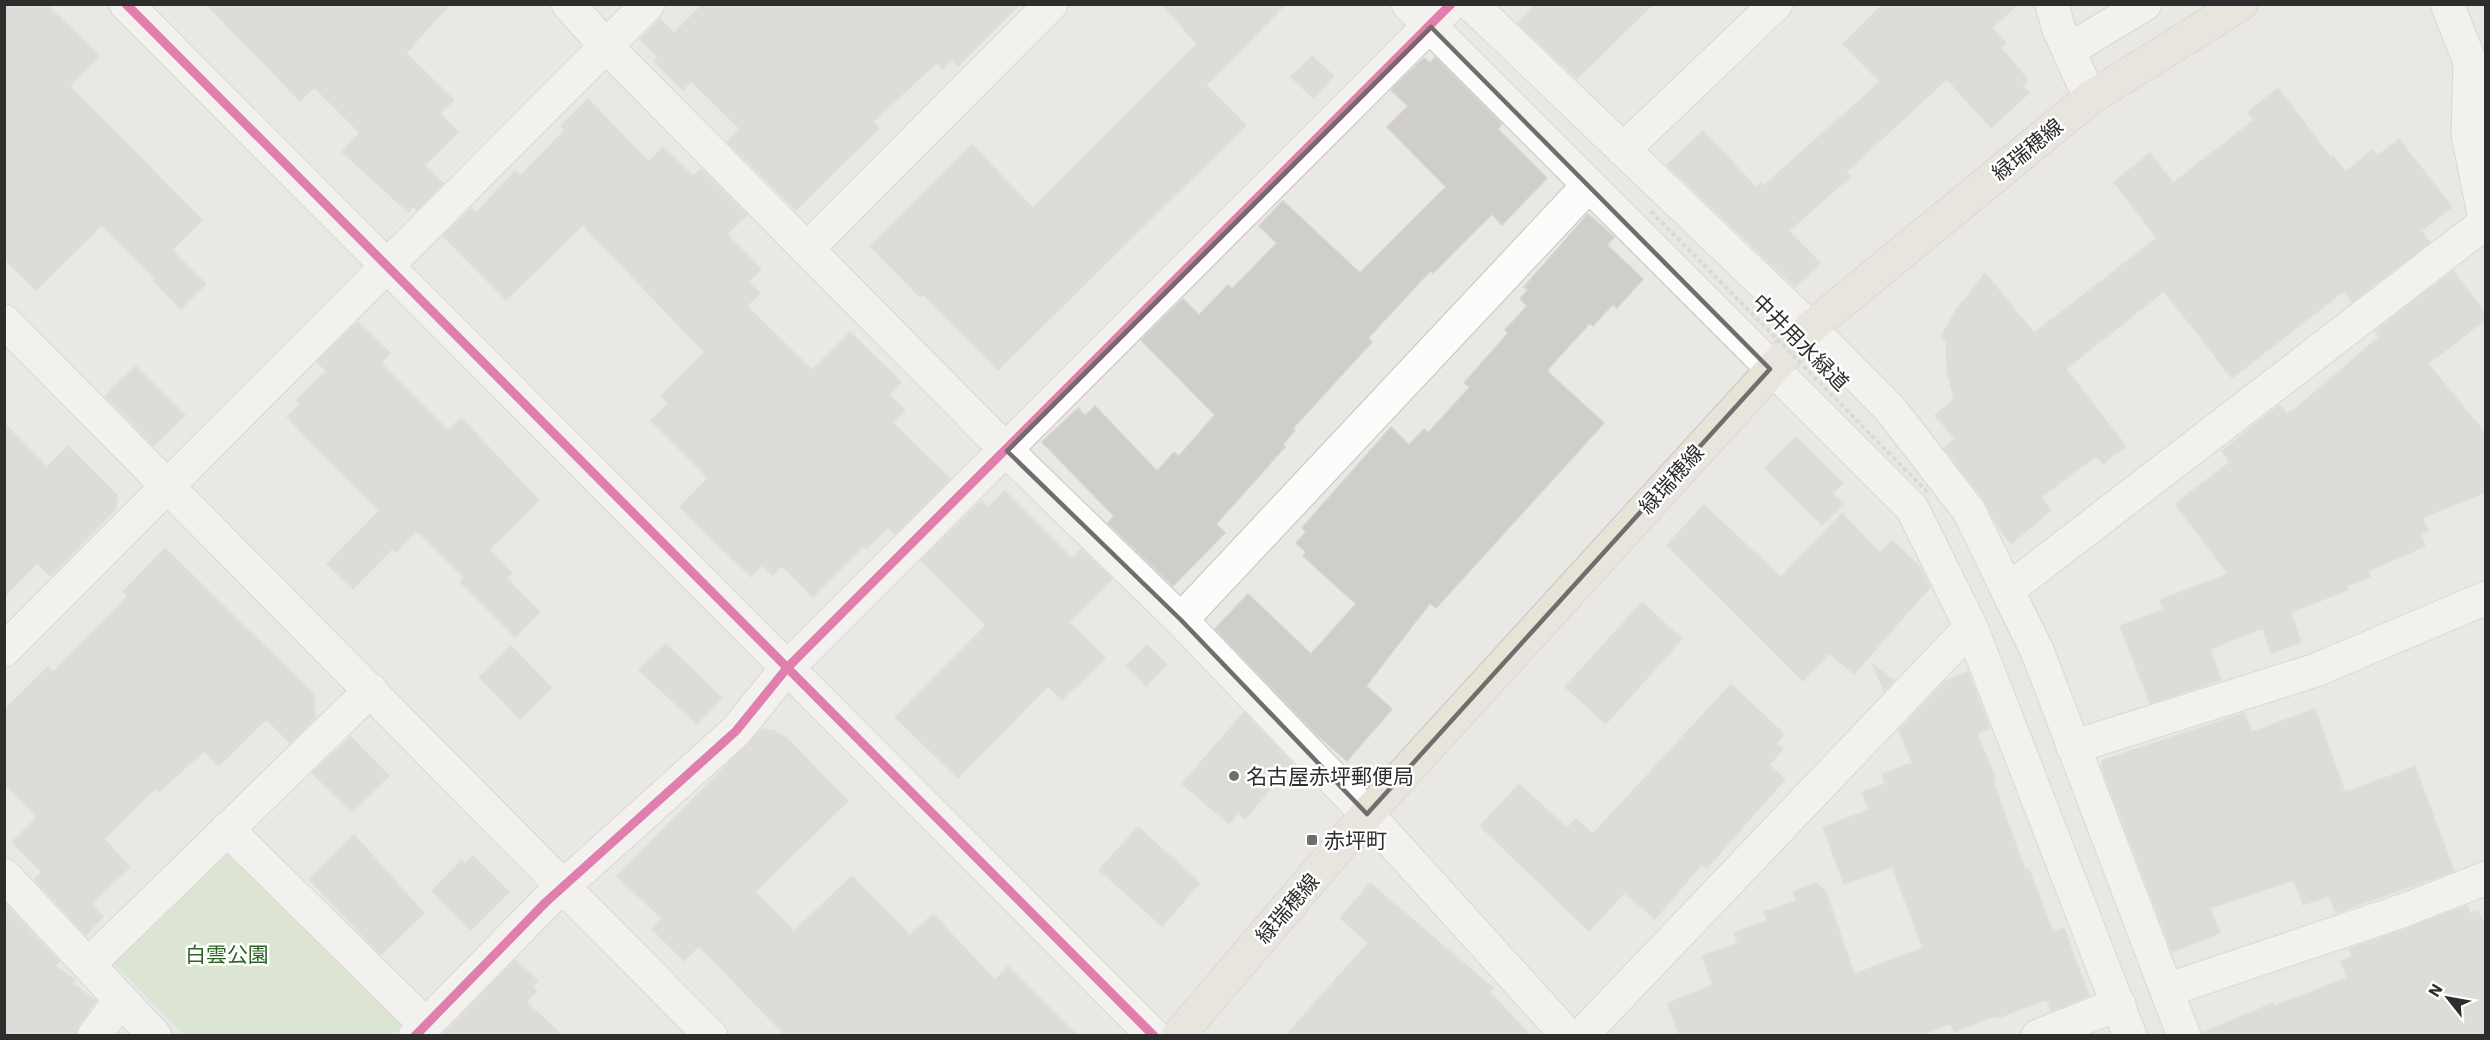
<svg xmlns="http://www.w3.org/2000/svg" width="2490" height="1040" font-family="'IBM Plex Sans','Noto Sans JP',sans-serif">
<rect width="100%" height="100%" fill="#eae8e4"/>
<path fill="#cce2c0" d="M229,839L407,1021L392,1035H184L108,958Z"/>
<path fill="#cfcecb" stroke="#d5d3d0" stroke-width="1.5" d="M4,4H46L99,56L70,86L202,220L172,250L206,284L181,309L153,281L155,278L102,225L36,290L4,259Z
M206,4H450L406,53L454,100L440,114L458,132L424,166L443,183L417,210L413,206L408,212L342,152L360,133L314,87L300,101Z
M703,4H1020L958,66L952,60L942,69L936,63L873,122L879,128L796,210L727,142L740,129L691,81L683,90L654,61L658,57L640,39L660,19L674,33Z
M1162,4H1286L1206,85L1246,125L998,370L923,294L920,297L870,246L972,145L1033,208L1197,44Z
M1537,4H1653L1577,79L1518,23Z
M1883,4H2018L1992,28L2006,43L2001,48L2028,80L2022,86L2029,93L1991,128L1947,79L1846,172L1850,177L1789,231L1820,263L1795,287L1667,165L1703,131L1756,187L1761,183L1763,186L1880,82L1843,44Z
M1312,56L1334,76L1313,98L1291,77Z
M1435,57L1502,124L1498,129L1547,178L1502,225L1492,214L1433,273L1431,270L1368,338L1372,342L1293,428L1295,430L1283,444L1285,447L1216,524L1225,533L1173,586L1108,523L1114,516L1042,442L1078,408L1085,416L1095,406L1157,471L1174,452L1179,456L1215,415L1141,340L1183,299L1199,315L1228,285L1232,289L1277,243L1259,226L1283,201L1360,273L1446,187L1387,127L1408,106L1391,90L1424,58L1430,63Z
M2278,88L2331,158L2333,156L2345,172L2373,150L2377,156L2399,139L2452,207L2421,231L2430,242L2352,302L2344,291L2232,378L2164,291L2066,369L2126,446L2103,464L2096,456L2041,497L2051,510L2011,544L1997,525L1984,500L1944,448L1955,439L1935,415L1954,399L1947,372L1946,342L1941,337L1956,310L1985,273L2034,333L2157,238L2114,182L2150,153L2173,183L2254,120L2248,112Z
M588,99L649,162L663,147L693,176L701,169L747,215L727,234L761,269L748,282L760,293L747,306L812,370L850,332L901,382L889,395L905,410L893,423L950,479L895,534L888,527L866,549L864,546L813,597L782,566L773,575L762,565L751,577L680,507L708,478L651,421L668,403L661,396L704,352L583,225L506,300L443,236L471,209L476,213L515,171L520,176L565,130L561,126Z
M1588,214L1614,237L1607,245L1643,279L1617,308L1613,304L1593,326L1590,323L1548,369L1549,373L1604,423L1436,608L1430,603L1366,686L1392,709L1347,761L1316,734L1215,629L1248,594L1311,654L1356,604L1303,556L1306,552L1296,543L1306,532L1302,528L1391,427L1409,445L1424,429L1428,433L1470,387L1464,383L1508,333L1505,330L1527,306L1520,299L1528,290L1524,287Z
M2453,271L2486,314V319L2428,364L2486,434V492L2423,517L2428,531L2421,534L2425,546L2368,571L2370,577L2346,586L2348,590L2291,612L2301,642L2271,653L2263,628L2210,649L2221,680L2150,703L2120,626L2163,610L2160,600L2228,574L2175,504L2230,462L2222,451L2249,429L2280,405L2287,414L2293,411L2379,337L2375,331Z
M358,322L390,353L381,363L448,430L461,418L539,500L489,550L512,573L506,578L540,612L515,637L460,582L464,578L417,531L396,552L392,549L353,589L327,564L379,511L287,417L300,404L296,400L326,371L317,362Z
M136,366L185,415L154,446L105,396Z
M4,423L47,467L68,446L117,495L116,509L50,576L37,563L4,597Z
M1796,437L1843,483L1832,494L1844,504L1822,525L1765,468Z
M1005,491L1072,558L1081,549L1112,579L1069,622L1105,658L1062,700L1048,686L958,778L895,717L986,625L921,560L977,505L982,501L988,507Z
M1704,505L1781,577L1842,513L1880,553L1892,540L1920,567L1930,587L1854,674L1829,653L1803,681L1667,545Z
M165,548L314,695L315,718L290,743L266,719L219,766L204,751L159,792L155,789L104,839L130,867L91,904L103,917L86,935L34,879L42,872L12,842L37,817L4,784V710L48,667L53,672L128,596L123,592Z
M1642,602L1682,639L1606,724L1565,687Z
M666,644L722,698L697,724L639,670Z
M1147,645L1167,665L1146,686L1126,666Z
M511,646L552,688L520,719L479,677Z
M1872,663L1894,681L1884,691Z
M1968,672L1990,728L1977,733L1996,780L1993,781L2025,870L2029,869L2053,932L2064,928L2089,996L2051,1011L2047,999L1998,1018L1997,1015L1954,1032L1951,1023L1921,1035H1680L1667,1004L1713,985L1702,956L1738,943L1734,933L1767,921L1764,912L1796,901L1793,892L1816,883L1826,892L1854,974L1923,948L1892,867L1844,884L1823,827L1869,810L1862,792L1885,784L1882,774L1912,763L1899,730L1946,681Z
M1731,684L1784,734L1776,743L1783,749L1769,765L1785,779L1707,868L1702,864L1655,919L1624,893L1589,931L1480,826L1519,784L1567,828L1576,819L1593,834Z
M2315,709L2345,792L2415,767L2454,871L2336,913L2329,896L2303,905L2294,880L2210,908L2220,933L2172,952L2101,766L2103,760L2244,713L2252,732Z
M1244,712L1292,763L1245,819L1238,813L1229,824L1182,784Z
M762,729L775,731L788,739L848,801L755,892L794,931L852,876L910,935L933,914L995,980L1008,966L1077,1035H785L699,946L684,961L652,929L662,919L617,876Z
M351,737L389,776L352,812L312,773Z
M1138,827L1200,883L1162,926L1099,870Z
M354,835L424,913L381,955L309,879Z
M473,856L509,892L471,930L432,891L462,860L465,864Z
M1370,883L1493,988L1490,992L1530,1035H1286L1368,943L1340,918Z
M6,905L59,961L55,966L75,980L72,983L96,1001L79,1025L76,1035H4Z
M2467,906L2470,914L2478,911L2486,930V1035H2202V1033L2273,1003L2274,1006L2347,978L2341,961L2352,957L2349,949Z
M515,960L538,981L532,987L537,991L526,1002L562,1035H442Z"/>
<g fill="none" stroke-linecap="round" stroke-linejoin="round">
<g stroke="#c4c4c3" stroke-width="35">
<path id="minor" d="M126,4L1154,1036
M568,4L606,46L1007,451L1181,620L1367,814L1568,1036
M1408,4L1912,508L1971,627L2130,1036
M1471,4L1810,328L1891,410L1969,511L2038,653L2184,1036
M2052,4L2058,27L2090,98
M2447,4L2470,62L2468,134L2486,224
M2069,50L2145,4
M1623,150L1776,4
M808,248L1051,4
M4,321L711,1036
M2008,590L2485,223
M1181,620L1588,186
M4,650L648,4
M2073,747L2316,670L2486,598
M227,829L426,1025
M4,875L155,1036
M89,964L371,690
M2167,990L2402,911L2486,878
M94,1036L121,999
M415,1036L546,902L736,731L787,668L1451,4
M1581,1036L1971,627
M2038,1036L2119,1004"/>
</g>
<g stroke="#c6c5c3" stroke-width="35">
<path id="major" d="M1178,1036L1367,814L1810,328L2090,98L2241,4"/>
</g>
<use href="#minor" stroke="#fcfcfb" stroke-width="33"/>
<use href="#major" stroke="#e6e3d7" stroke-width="33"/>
<path stroke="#c8c8c8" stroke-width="4" stroke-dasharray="4.5 3" stroke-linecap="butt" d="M1651,211L1930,495"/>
<g stroke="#fff" stroke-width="13">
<path id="cycleway" d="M126,4L1154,1036
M415,1036L546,902L736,731L787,668L1451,4"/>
</g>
<use href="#cycleway" stroke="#d6006c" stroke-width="9"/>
</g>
<path d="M0 0H2490V1040H0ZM1431,27L1770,369L1367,814L1181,620L1007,451Z" fill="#eae8e4" fill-opacity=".55" fill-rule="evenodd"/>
<path fill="none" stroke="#6f6e6d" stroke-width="4.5" stroke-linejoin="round" d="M1431,27L1770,369L1367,814L1181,620L1007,451Z"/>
<g fill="#6f6e6d" stroke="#fff" stroke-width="2">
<circle cx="1234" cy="776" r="6"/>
<rect x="1306" y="834" width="12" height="12" rx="3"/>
</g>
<g text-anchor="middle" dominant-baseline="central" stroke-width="5" stroke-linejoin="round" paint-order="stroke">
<g font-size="21" fill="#2d2d2d" stroke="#fff">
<text transform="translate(2027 149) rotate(-39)">緑瑞穂線</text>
<text transform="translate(1801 342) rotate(45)">中井用水緑道</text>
<text transform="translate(1671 479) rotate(-48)">緑瑞穂線</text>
<text transform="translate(1287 908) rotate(-49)">緑瑞穂線</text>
</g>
<g font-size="21" fill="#2d2d2d" stroke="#fff" text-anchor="start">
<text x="1246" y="776">名古屋赤坪郵便局</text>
<text x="1324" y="840">赤坪町</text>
</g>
<g font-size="21" fill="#2c6522" stroke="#fff">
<text x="227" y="954">白雲公園</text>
</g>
</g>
<rect width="2490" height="1040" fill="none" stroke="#2d2d2d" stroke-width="12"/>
<g transform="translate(2448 998) rotate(301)" stroke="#ffffff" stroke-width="4.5" paint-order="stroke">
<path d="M0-4.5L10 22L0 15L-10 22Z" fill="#2d2d2d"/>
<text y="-9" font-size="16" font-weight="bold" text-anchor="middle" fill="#2d2d2d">N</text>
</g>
</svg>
